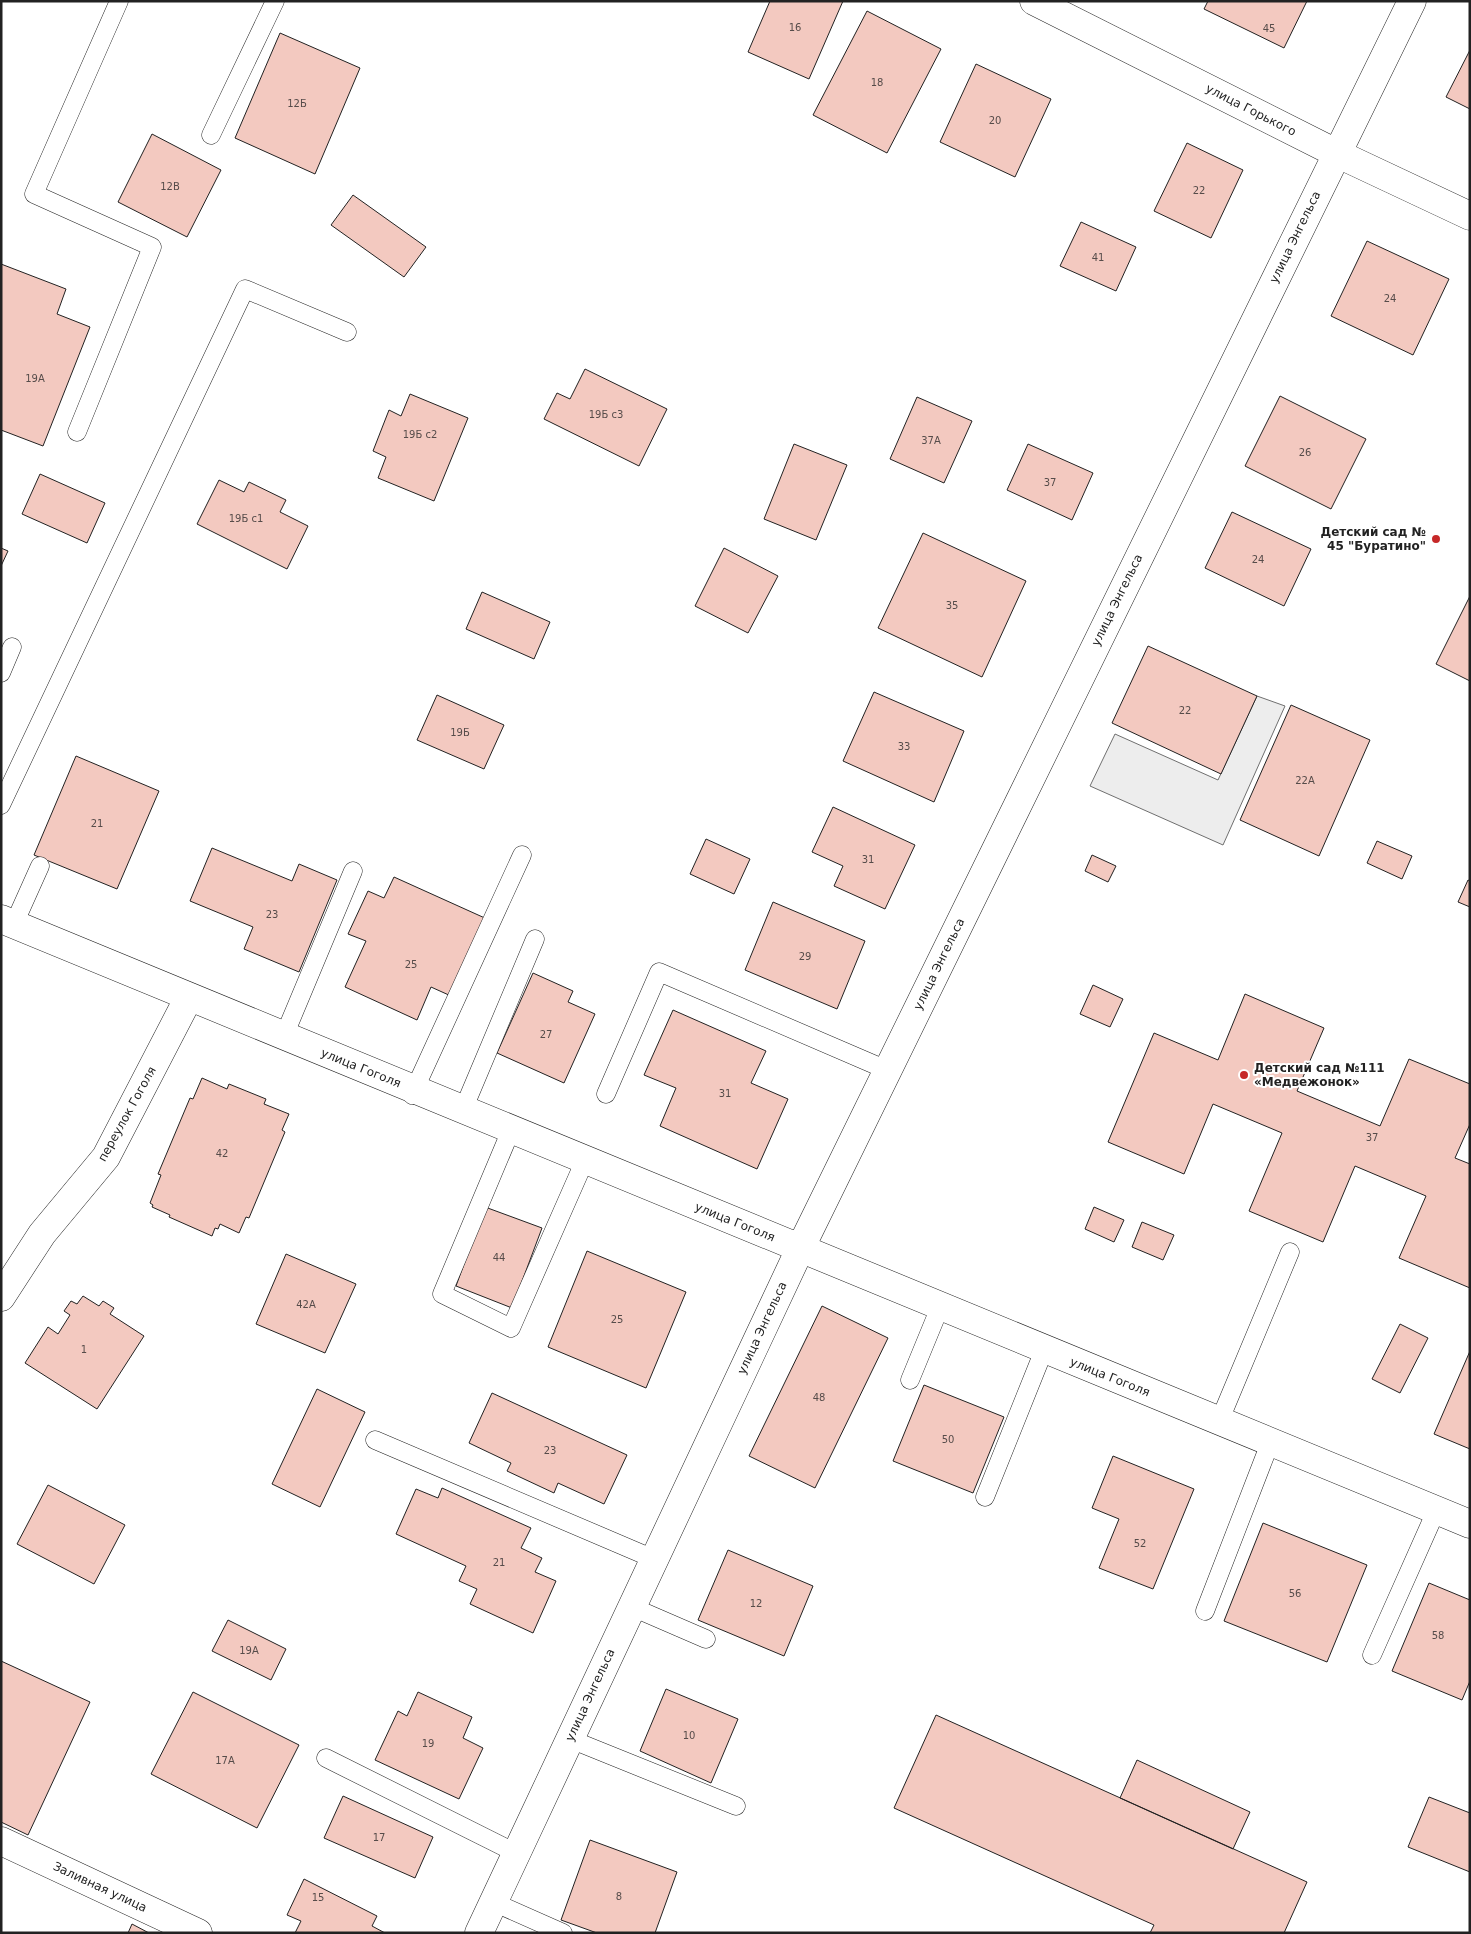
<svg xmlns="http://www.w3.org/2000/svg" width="1471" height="1934" font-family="'DejaVu Sans',sans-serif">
<rect width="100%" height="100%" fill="#fff"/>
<path fill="#ededed" stroke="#6f6f6f" d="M1257,696L1285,706L1223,845L1090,786L1115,734L1218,780Z"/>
<path fill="#f3c9c0" stroke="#222" d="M770,1H843L809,79L748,52Z
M1208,1H1307L1284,48L1204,9Z
M867,11L941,49L887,153L813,115Z
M280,33L360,68L315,174L235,138Z
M1470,50V109L1446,97Z
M976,64L1051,99L1015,177L940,142Z
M152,134L221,170L187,237L118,202Z
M1187,143L1243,170L1211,238L1154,211Z
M353,195L426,247L404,277L331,225Z
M1081,222L1136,247L1116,291L1060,266Z
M1367,241L1449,279L1413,355L1331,316Z
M1,264L66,289L57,314L90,327L43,446L1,430Z
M585,369L667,409L639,466L544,419L557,393L570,399Z
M410,394L468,418L434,501L378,478L386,457L373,451L389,410L401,416Z
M1280,396L1366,439L1331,509L1245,466Z
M917,397L972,421L944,483L890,459Z
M794,444L847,465L816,540L764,519Z
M1028,444L1093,473L1072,520L1007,490Z
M40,474L105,503L87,543L22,514Z
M219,480L244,492L249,482L286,500L280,512L308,526L287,569L197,524Z
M1232,512L1311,549L1284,606L1205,568Z
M923,533L1026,581L982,677L878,628Z
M1,548L8,551L1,566Z
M724,548L778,576L748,633L695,606Z
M482,592L550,622L534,659L466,629Z
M1470,596V681L1436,664Z
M1148,646L1257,696L1221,774L1112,723Z
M874,692L964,731L934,802L843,761Z
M437,695L504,725L484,769L417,740Z
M1291,705L1370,740L1319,856L1240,820Z
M76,756L159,791L117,889L34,855Z
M833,807L915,845L885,909L834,886L843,866L812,852Z
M706,839L750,859L734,894L690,874Z
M1377,841L1412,856L1402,879L1367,863Z
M212,848L292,881L299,864L337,880L299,972L244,949L253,927L190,901Z
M1092,855L1116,866L1108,882L1085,871Z
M394,877L487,919L451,996L431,987L417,1020L345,987L366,941L348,934L368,891L384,898Z
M1468,880L1470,881V907L1458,902Z
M773,902L865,941L837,1009L745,970Z
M533,973L573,991L568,1002L595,1014L564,1083L497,1053Z
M1093,985L1123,999L1110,1027L1080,1014Z
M1245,994L1324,1028L1297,1091L1380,1126L1409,1059L1470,1084V1124L1455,1158L1470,1164V1288L1399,1258L1426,1196L1355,1166L1323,1242L1249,1211L1282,1133L1213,1104L1184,1174L1108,1142L1154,1033L1218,1060Z
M673,1010L766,1051L751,1083L788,1099L757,1169L660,1126L676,1088L644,1075Z
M202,1078L227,1089L229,1084L266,1099L264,1104L289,1114L282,1130L285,1132L249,1218L246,1217L239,1233L220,1224L218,1229L215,1228L212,1236L169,1217L170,1215L152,1207L153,1205L150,1203L161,1175L158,1174L190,1098L193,1099Z
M485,1207L542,1228L512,1308L456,1286Z
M1094,1207L1124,1220L1114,1242L1085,1229Z
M1142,1222L1174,1235L1163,1260L1132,1247Z
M587,1251L686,1292L646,1388L548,1347Z
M286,1254L356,1284L325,1353L256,1324Z
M83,1296L99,1306L103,1301L114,1308L110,1314L144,1336L97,1409L25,1363L48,1327L58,1334L70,1315L64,1311L71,1301L77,1304Z
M822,1306L888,1338L815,1488L749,1456Z
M1400,1324L1428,1338L1400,1393L1372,1379Z
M1470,1351V1449L1434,1434Z
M924,1385L1004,1417L973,1493L893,1461Z
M317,1389L365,1412L320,1507L272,1484Z
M492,1393L627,1455L604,1504L558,1483L554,1493L507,1471L511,1463L469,1443Z
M1113,1456L1194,1489L1153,1589L1099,1568L1119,1519L1092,1508Z
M48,1485L125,1525L94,1584L17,1544Z
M442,1488L531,1528L521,1548L542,1558L535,1572L556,1581L533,1633L470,1604L477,1589L459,1581L466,1566L396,1534L416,1489L438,1498Z
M1263,1523L1367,1565L1327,1662L1224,1621Z
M728,1550L813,1586L784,1656L698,1620Z
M1429,1583L1470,1600V1681L1462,1700L1392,1671Z
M228,1620L286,1649L271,1680L212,1651Z
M1,1661L90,1702L28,1835L1,1822Z
M666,1689L738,1719L711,1783L640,1751Z
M193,1692L299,1745L257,1828L151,1774Z
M418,1692L472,1717L463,1738L483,1748L459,1799L375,1760L398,1711L407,1716Z
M936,1715L1307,1882L1284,1933H1150L1154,1925L894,1808Z
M1137,1760L1250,1812L1233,1849L1120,1798Z
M343,1796L433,1837L415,1878L324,1838Z
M1429,1797L1470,1813V1872L1408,1847Z
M590,1840L677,1872L655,1933H597L561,1920Z
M304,1879L377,1916L372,1926L385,1933H295L301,1921L287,1915Z
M132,1924L149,1933H128Z"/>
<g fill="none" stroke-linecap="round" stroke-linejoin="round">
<g stroke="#222" stroke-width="19">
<path id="lane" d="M211,135L275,1
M77,432L152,247L34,194L119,1
M1,673L12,647
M1,805L245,289L347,332
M14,924L40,866
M284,1036L353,871
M606,1094L659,972L887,1070
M412,1095L522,855
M463,1110L535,939
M511,1130L442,1294L511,1328L585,1160
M910,1380L940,1307
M1219,1422L1290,1252
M375,1440L654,1559
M985,1497L1044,1350
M632,1607L706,1639
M1205,1611L1270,1443
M1372,1655L1436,1511
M570,1739L736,1806
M326,1758L516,1853
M493,1902L563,1933"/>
</g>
<g stroke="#222" stroke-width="29">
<path id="street" d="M1034,1L1336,153L1470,216
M1,919L1470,1524
M1,1297L42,1234L106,1157L189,997
M1,1841L198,1933
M479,1933L800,1249L1412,1"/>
</g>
<use href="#lane" stroke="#fff" stroke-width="18"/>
<use href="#street" stroke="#fff" stroke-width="28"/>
</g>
<g fill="#c62828" stroke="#fff" stroke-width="2">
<circle cx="1436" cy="539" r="5"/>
<circle cx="1244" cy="1075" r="5"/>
</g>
<g text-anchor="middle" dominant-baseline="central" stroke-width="4" stroke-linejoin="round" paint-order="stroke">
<g font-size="10" fill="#564c4a">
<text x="795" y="27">16</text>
<text x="1269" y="28">45</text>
<text x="877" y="82">18</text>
<text x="297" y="103">12Б</text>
<text x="995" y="120">20</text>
<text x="170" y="186">12В</text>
<text x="1199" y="190">22</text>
<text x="1098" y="257">41</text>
<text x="1390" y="298">24</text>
<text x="35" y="378">19А</text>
<text x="606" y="414">19Б с3</text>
<text x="420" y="434">19Б с2</text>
<text x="931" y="440">37А</text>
<text x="1305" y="452">26</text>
<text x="1050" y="482">37</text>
<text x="246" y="518">19Б с1</text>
<text x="1258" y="559">24</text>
<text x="952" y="605">35</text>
<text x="1185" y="710">22</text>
<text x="460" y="732">19Б</text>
<text x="904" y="746">33</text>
<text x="1305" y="780">22А</text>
<text x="97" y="823">21</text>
<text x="868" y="859">31</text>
<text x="272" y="914">23</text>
<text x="805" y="956">29</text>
<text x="411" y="964">25</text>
<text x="546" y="1034">27</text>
<text x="725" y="1093">31</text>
<text x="1372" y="1137">37</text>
<text x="222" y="1153">42</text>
<text x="499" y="1257">44</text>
<text x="306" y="1304">42А</text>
<text x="617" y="1319">25</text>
<text x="84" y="1349">1</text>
<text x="819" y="1397">48</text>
<text x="948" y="1439">50</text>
<text x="550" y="1450">23</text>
<text x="1140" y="1543">52</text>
<text x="499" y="1562">21</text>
<text x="1295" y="1593">56</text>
<text x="756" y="1603">12</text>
<text x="1438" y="1635">58</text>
<text x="249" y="1650">19А</text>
<text x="689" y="1735">10</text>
<text x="428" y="1743">19</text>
<text x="225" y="1760">17А</text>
<text x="379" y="1837">17</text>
<text x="619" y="1896">8</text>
<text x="318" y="1897">15</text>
</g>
<g font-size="12" fill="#222" stroke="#fff">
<text transform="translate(1251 110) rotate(27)">улица Горького</text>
<text transform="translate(1295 237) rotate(-64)">улица Энгельса</text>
<text transform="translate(1117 600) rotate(-64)">улица Энгельса</text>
<text transform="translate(939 964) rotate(-64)">улица Энгельса</text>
<text transform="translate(361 1068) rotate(22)">улица Гоголя</text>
<text transform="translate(127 1114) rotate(-61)">переулок Гоголя</text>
<text transform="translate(735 1222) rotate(22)">улица Гоголя</text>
<text transform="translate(762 1328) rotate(-65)">улица Энгельса</text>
<text transform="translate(1110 1377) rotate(22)">улица Гоголя</text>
<text transform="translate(590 1695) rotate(-65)">улица Энгельса</text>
<text transform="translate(100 1887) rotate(25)">Заливная улица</text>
</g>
<g font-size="12" font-weight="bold" fill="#222" stroke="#fff" text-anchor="end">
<text x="1426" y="532">Детский сад №<tspan x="1426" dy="14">45 "Буратино"</tspan></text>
<text x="1254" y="1068" text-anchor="start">Детский сад №111<tspan x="1254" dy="14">«Медвежонок»</tspan></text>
</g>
</g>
<rect width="1471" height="1934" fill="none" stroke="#222222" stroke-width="5"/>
</svg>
